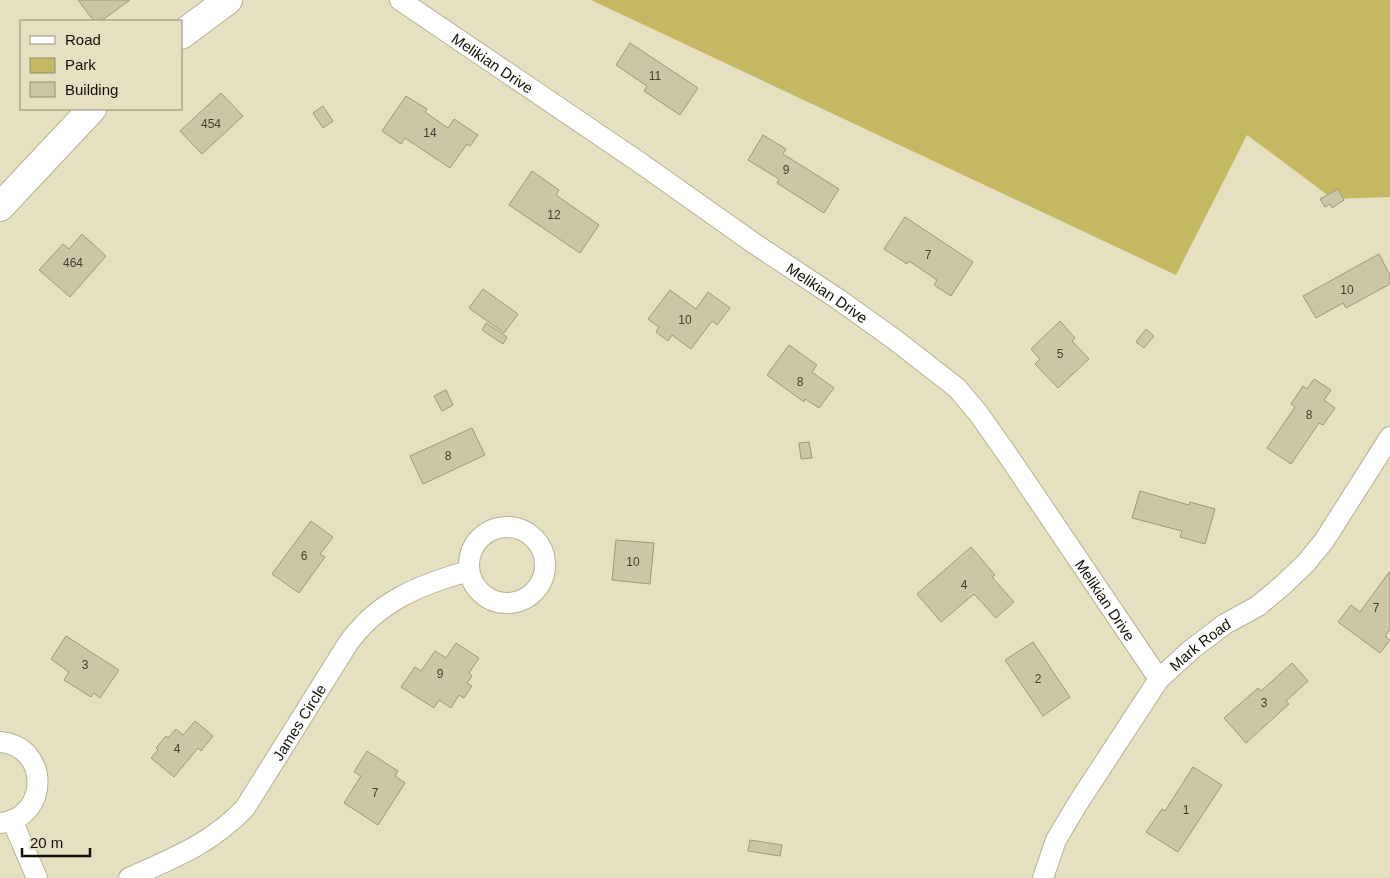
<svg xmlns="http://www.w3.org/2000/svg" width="1390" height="878" font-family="Arial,sans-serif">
<rect width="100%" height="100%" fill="#e4e0c0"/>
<path fill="#c4b862" d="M591,0H1390V197L1333,199L1247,135L1176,275Z"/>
<path fill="#cac7a7" stroke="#9c997a" d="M78,0H130L101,21H94Z
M630,43L698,88L680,115L644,91L647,86L616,65Z
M221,93L243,116L202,154L180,131Z
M406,96L427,109L425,112L448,128L454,119L478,135L470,146L467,144L450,168L405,138L401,144L382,131Z
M323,106L333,121L323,128L313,113Z
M763,135L786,149L783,154L839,189L824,213L777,183L779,179L748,160Z
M532,171L559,190L556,195L599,225L580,253L509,205Z
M1338,189L1344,200L1332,208L1330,204L1325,207L1320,199Z
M905,217L973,262L951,296L934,285L937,280L909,261L907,264L884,249Z
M82,234L106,256L70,297L39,270L63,244L69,249Z
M1379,254L1390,275V284L1346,308L1343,303L1316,318L1303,296Z
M483,289L518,314L504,333L469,308Z
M670,290L696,309L708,292L730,308L717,325L712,321L691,349L672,335L668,341L656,332L659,327L648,319Z
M1060,321L1075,338L1072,341L1089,359L1058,388L1035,364L1040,359L1031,349Z
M486,323L507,337L503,344L482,330Z
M1146,329L1154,336L1144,348L1136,342Z
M789,345L817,365L812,372L834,388L819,408L805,399L804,402L767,375Z
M1314,379L1331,390L1324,400L1335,408L1323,425L1319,423L1291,464L1267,448L1295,407L1291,404L1303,386L1307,389Z
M446,390L453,405L442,411L434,396Z
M472,428L485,455L423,484L410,456Z
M809,442L812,458L801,459L799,443Z
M1140,491L1189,505L1190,502L1215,509L1205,544L1180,537L1182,531L1132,518Z
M311,521L333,537L320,554L325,557L299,593L272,574Z
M616,540L654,543L650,584L612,580Z
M971,547L995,575L992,577L1014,602L996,618L974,594L941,622L917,594Z
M1390,571V629L1385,636L1390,640L1380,653L1338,622L1351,605L1360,612Z
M66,636L119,670L100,698L94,693L91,697L64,680L69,672L51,659Z
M1033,642L1070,697L1043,716L1005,660Z
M456,643L479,658L469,673L472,676L467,683L472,686L464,698L459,695L451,708L439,700L434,708L401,687L415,667L421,671L435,651L446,658Z
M1292,663L1308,681L1286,701L1289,704L1246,743L1224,718L1258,688L1261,691Z
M195,721L213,736L201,751L198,748L174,777L151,758L158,750L156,748L166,736L168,738L176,729L183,735Z
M367,751L398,771L395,776L405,783L378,825L344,803L361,776L354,772Z
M1193,767L1222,785L1178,852L1146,832L1162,809L1165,811Z
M750,840L782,845L780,856L748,851Z"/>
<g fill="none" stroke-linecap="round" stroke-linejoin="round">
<g stroke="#b6b293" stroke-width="22">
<g id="street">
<path id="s1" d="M400,0L639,162L755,244L838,299L894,339L957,388L978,413L1007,454L1159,679"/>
<circle cx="507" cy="565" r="38"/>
<path d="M0,742C50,746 50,818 0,823"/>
<path d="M12,820L37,878"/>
<path id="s2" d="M129,878C173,858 211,844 245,808L347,645C376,602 421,584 469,571"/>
<path id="s3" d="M1043,878L1056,840L1078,803L1159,679L1192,649L1225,624L1258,606L1283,585L1306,563L1324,541L1390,437"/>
</g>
</g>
<g stroke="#b6b293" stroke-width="30">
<path id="secondary" d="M181,35L228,0
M0,207L92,109"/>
</g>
<use href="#street" stroke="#fff" stroke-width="20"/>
<use href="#secondary" stroke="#fff" stroke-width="28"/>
</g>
<g text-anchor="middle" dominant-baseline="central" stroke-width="4.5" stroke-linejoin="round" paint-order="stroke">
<g font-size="12" fill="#413e2f">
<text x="655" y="76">11</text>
<text x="211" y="124">454</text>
<text x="430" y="133">14</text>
<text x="786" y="170">9</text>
<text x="554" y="215">12</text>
<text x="928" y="255">7</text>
<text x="73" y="263">464</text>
<text x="1347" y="290">10</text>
<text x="685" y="320">10</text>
<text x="1060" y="354">5</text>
<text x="800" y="382">8</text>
<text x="1309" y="415">8</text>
<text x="448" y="456">8</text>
<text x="304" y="556">6</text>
<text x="633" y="562">10</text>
<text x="964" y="585">4</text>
<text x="1376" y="608">7</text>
<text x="85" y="665">3</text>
<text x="440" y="674">9</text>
<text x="1038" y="679">2</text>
<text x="1264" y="703">3</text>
<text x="177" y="749">4</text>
<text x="375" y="793">7</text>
<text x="1186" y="810">1</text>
</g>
<g font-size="15" fill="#131107" stroke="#e4e0c0">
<text stroke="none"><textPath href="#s1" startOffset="112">Melikian Drive</textPath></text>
<text stroke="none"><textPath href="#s1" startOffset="518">Melikian Drive</textPath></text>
<text stroke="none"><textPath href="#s1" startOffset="938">Melikian Drive</textPath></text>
<text stroke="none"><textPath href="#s3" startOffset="285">Mark Road</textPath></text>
<text stroke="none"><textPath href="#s2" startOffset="238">James Circle</textPath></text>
</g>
</g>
<rect x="20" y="20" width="162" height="90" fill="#e4e0c0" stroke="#908d76"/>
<rect x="30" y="36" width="25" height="8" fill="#ffffff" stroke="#908d76"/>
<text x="65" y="45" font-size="15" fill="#131107">Road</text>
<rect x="30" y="58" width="25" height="15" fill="#c4b862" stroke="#908d76"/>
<text x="65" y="70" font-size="15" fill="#131107">Park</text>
<rect x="30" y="82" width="25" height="15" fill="#cac7a7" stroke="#908d76"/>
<text x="65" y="95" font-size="15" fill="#131107">Building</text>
<path d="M22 848v8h68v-8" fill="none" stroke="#131107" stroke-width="2.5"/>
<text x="30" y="848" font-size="15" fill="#131107" stroke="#e4e0c0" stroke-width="4" paint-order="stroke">20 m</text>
</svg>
